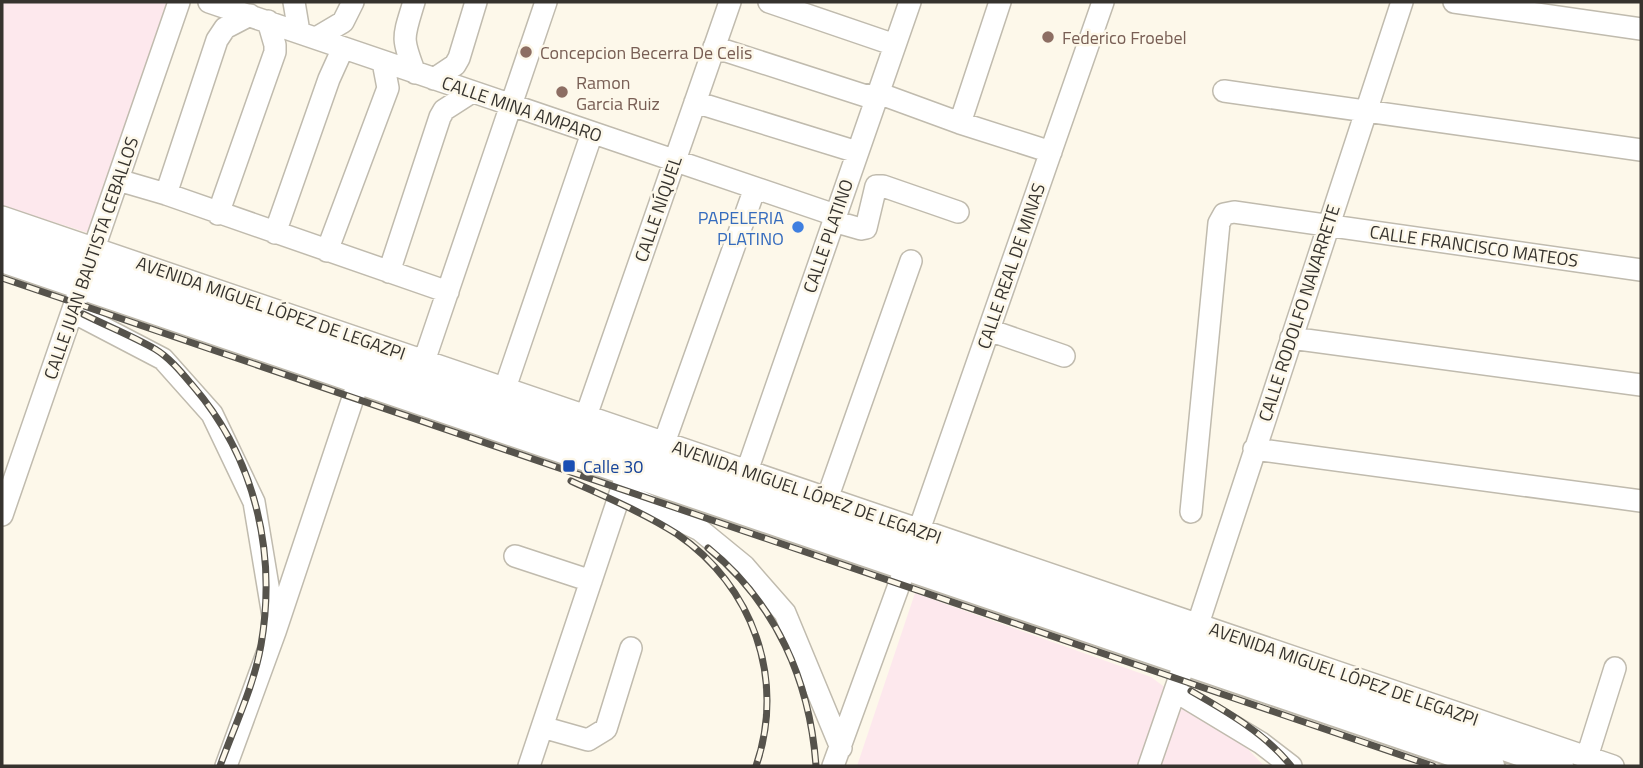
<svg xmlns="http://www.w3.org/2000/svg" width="1643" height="768" font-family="'Titillium Web',sans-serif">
<rect width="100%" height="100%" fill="#fdf8ea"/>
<path fill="#fde8ed" d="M2,2H167L92,234L2,206Z
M915,593L1151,677L1247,748L1264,766H857Z"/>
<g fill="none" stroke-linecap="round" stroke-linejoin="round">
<g stroke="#c0bbae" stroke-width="24">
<path id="minor" d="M209,2L835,215
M294,2L299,32
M414,2C403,38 401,37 415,73
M769,2L895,45
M1454,2L1641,29
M316,38L343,22L353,2
M714,47L866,96L878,93L960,123L1051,152
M434,79L455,65L459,58L476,2
M1224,91L1641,150
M695,102L857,152
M960,123L1000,2
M118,180L166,194L448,292
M166,194L217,40L225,28L250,15
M218,214L275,52V45L268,21
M2,217L1613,766
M833,221L861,229L866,228L876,186H883L958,212
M275,233L329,79L343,48
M327,251L388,88L383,62
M389,272L440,117L444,110L472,92
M73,312L163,359L212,414L254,502L275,628
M989,330L1064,356
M1291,338L1641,385
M420,373L546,2
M505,388L592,133
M586,416L730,2
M664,443L755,188
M1254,449L1641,501
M747,471L910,2
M621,492L700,530L744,566L785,613L841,748
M827,499L911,261
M1191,512L1219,223L1224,214L1234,212L1641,270
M2,515L179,2
M515,556L591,581
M1175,691L1261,743L1291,766
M542,727L588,740L606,729L631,648
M1587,757L1615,668
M226,766L275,632L363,368
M529,766L625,479
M833,766L919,530L1103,2
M1149,766L1198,624L1402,2"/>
</g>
<g stroke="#c0bbae" stroke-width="30">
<path id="major" d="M2,236L1560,766
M2,259L1491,766"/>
</g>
<use href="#minor" stroke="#fff" stroke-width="21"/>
<use href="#major" stroke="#fff" stroke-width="26"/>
<g stroke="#56534c" stroke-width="7">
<path id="rail" d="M2,278L1433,766
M83,314C107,326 132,336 155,349C170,358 182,373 193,386C255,458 277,552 261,645C254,686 234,727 220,766
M571,481C606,497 644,513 677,534C753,586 786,679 756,766
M708,548C776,603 810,681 816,766
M1191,691C1226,711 1266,734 1291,766"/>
</g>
<use href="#rail" stroke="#fdf8ea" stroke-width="4.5" stroke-dasharray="13" stroke-linecap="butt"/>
</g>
<g fill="#8d6e63" stroke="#fdf8ea" stroke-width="2.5">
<circle cx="1048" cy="37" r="7"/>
<circle cx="526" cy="52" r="7"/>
<circle cx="562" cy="92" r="7"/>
</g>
<circle fill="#3f7fe0" stroke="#fdf8ea" stroke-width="2.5" cx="798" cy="227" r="7"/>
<rect fill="#1a4fb4" stroke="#fdf8ea" stroke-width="2.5" x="562" y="459" width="14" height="14" rx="3.5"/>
<g text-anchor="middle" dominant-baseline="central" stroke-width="5" stroke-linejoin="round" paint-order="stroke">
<g font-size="18" fill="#785e54" stroke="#fdf8ea" text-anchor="start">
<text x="1062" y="37">Federico Froebel</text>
<text x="540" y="52">Concepcion Becerra De Celis</text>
<text x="576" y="82">Ramon<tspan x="576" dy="21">Garcia Ruiz</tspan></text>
</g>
<g font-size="18" fill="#36332e" stroke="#fdf8ea">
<text transform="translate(522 109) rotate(19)">CALLE MINA AMPARO</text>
<text transform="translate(658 209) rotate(-71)">CALLE NÍQUEL</text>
<text transform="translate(828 236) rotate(-71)">CALLE PLATINO</text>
<text transform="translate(1474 246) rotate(8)">CALLE FRANCISCO MATEOS</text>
<text transform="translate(91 258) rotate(-71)">CALLE JUAN BAUTISTA CEBALLOS</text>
<text transform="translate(1011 266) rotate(-71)">CALLE REAL DE MINAS</text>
<text transform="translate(271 308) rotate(19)">AVENIDA MIGUEL LÓPEZ DE LEGAZPI</text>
<text transform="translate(1299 313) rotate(-72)">CALLE RODOLFO NAVARRETE</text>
<text transform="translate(807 492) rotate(19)">AVENIDA MIGUEL LÓPEZ DE LEGAZPI</text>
<text transform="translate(1344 674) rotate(19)">AVENIDA MIGUEL LÓPEZ DE LEGAZPI</text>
</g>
<g font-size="18" fill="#366cbe" stroke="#fdf8ea" text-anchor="end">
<text x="784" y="217">PAPELERIA<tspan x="784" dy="21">PLATINO</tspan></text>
</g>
<g font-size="18" fill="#164399" stroke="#fdf8ea" text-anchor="start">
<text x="583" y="466">Calle 30</text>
</g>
</g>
<rect width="1643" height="768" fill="none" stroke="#36332e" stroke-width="7"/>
</svg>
